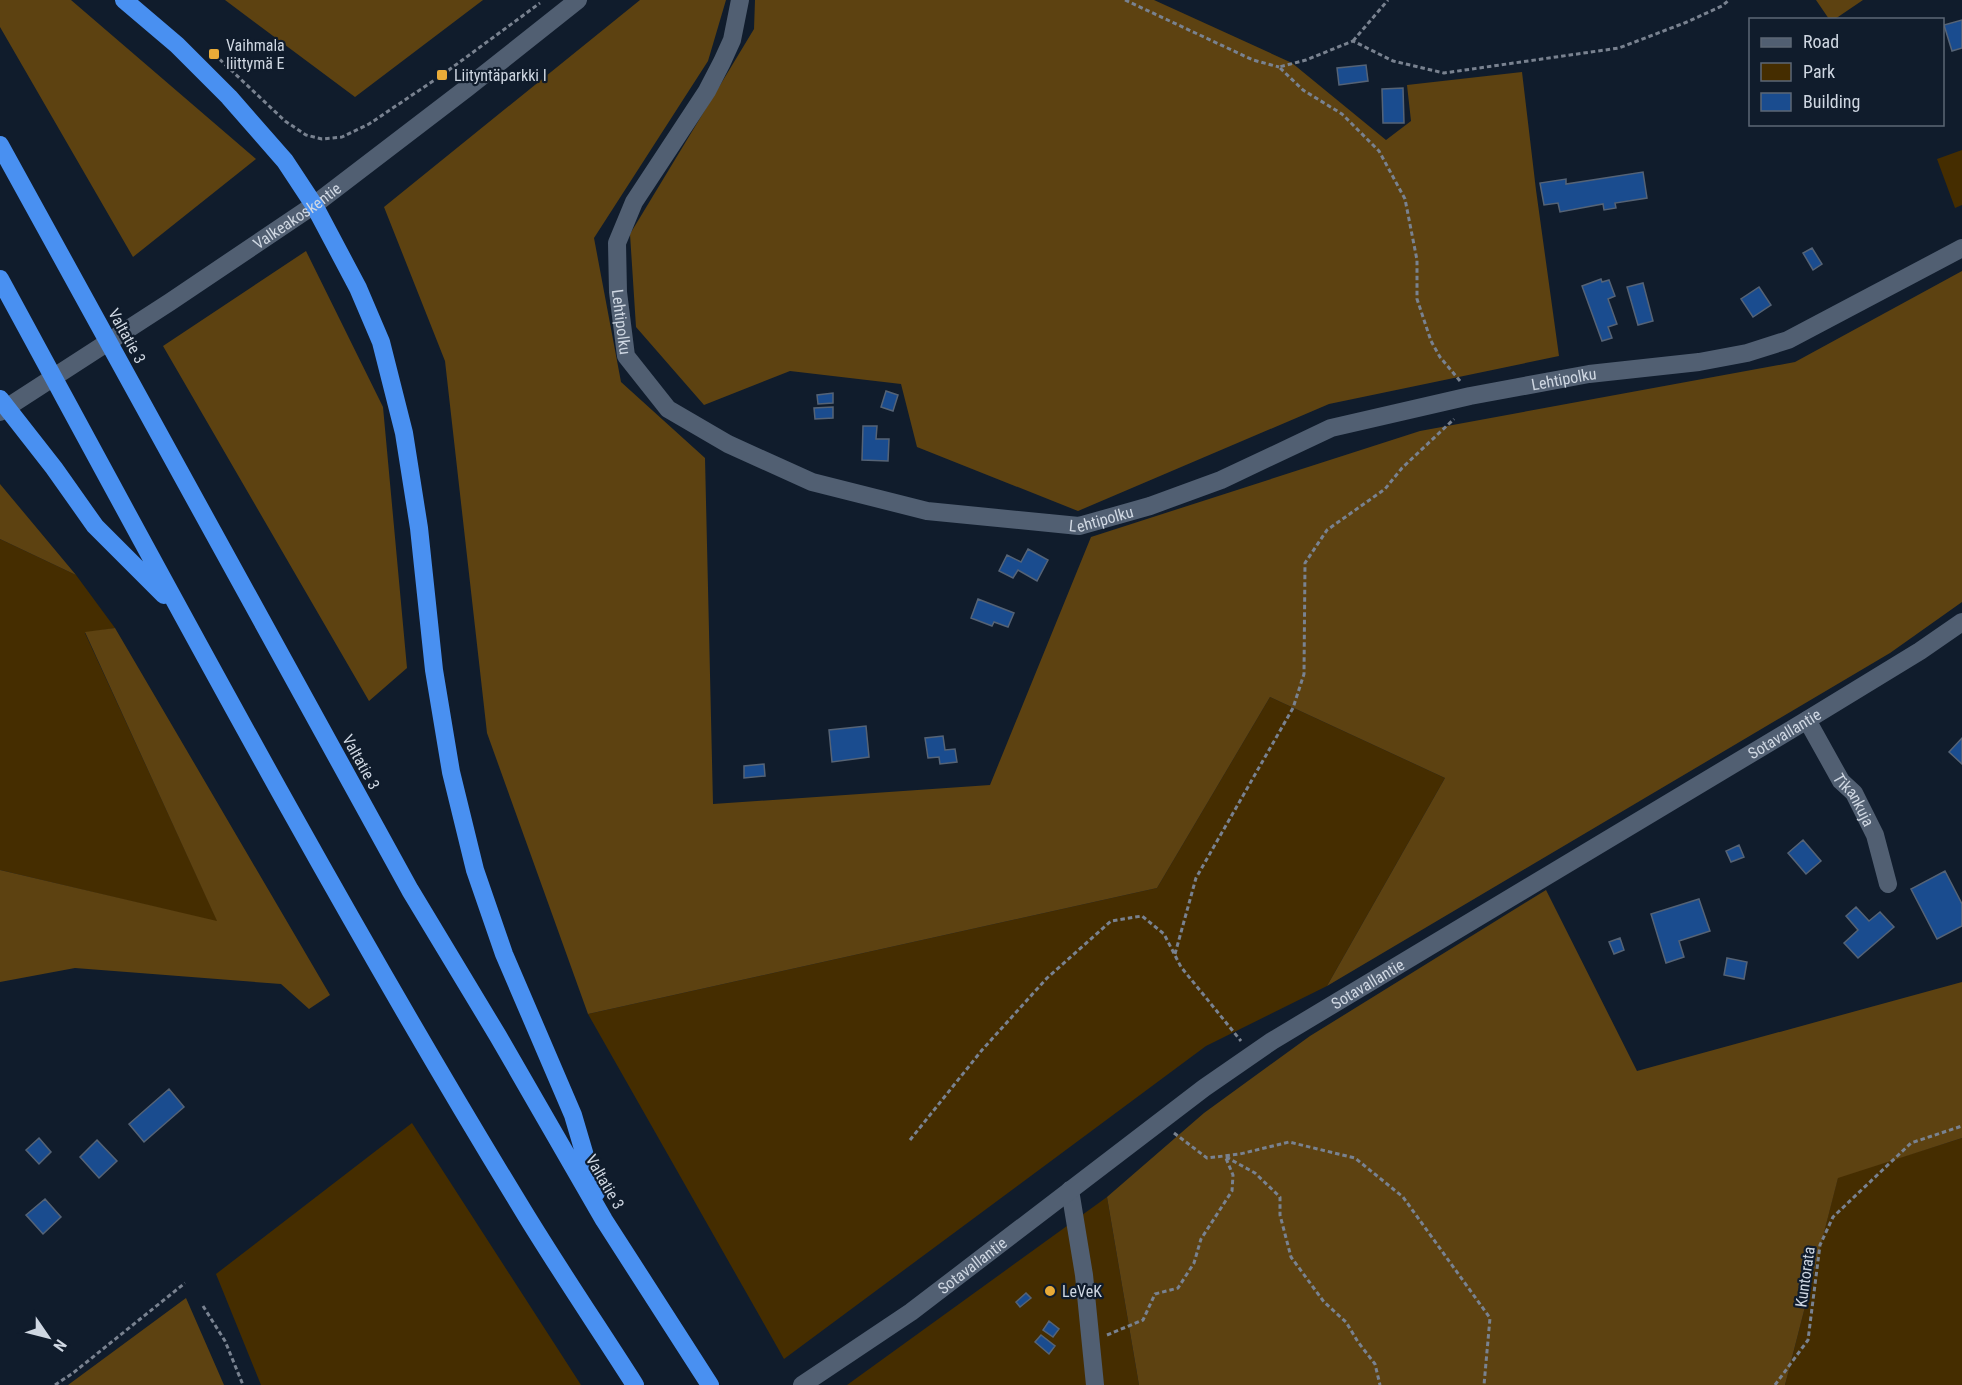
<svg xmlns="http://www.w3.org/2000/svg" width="1962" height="1385" font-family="'Roboto Condensed',sans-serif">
<rect width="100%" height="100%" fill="#101c2c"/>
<path fill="#452d00" d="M1962,150V205L1955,208L1937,159Z
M0,539L76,575L115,628L85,633L218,922L0,870Z
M1270,697L1445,778L1327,986L1206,1046L784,1359L588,1014L1157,888Z
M412,1123L581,1385H261L216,1274Z
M1962,1138V1385H1785L1838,1177Z
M1107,1197L1139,1385H847Z"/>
<path fill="#5d4211" d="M0,0H71L256,159L133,257L0,27Z
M225,0H483L355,97Z
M640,0H726L708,61L594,238L621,382L705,458L713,804L990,785L1091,537L1420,431L1795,362L1962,271V602L1890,653L1327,986L1445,778L1270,697L1157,888L588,1014L487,733L445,361L384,207Z
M755,0H1154L1292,63L1386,140L1411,121L1407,85L1522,72L1536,190L1559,356L1329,404L1078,511L917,447L901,384L790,371L704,405L636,327L630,234L754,29Z
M1816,0H1863L1835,19H1829Z
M306,251L383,407L407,668L369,701L163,346Z
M0,484L76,575L0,539Z
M115,628L330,995L309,1009L281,984L75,968L0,982V870L217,921L85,632Z
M1546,890L1637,1071L1962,982V1138L1838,1178L1785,1385H1139L1107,1197L1204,1113L1310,1036Z
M186,1298L224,1385H68Z"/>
<path fill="#1a4c8f" stroke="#556376" stroke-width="1.5" d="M1962,20V48L1952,51L1944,25Z
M1366,65L1368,81L1339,85L1337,68Z
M1403,88L1404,123H1383L1382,89Z
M1643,172L1647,198L1615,203L1616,208L1604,210L1603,204L1560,212L1558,203L1544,205L1540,183L1566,179V184Z
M1812,248L1822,264L1813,270L1803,253Z
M1601,279L1602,282L1609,280L1615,296L1608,299L1617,324L1608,327L1612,338L1602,341L1582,286Z
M1643,283L1653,321L1638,325L1627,287Z
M1759,287L1771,305L1753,317L1741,299Z
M886,391L898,395L893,411L881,407Z
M833,393V403L818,404L817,395Z
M833,407V418L815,419L814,408Z
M863,426H877L876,439H889L888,461L862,460Z
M1028,549L1048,560L1037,581L1018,570L1013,578L999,571L1007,555L1021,562Z
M978,599L1014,613L1008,627L994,622L992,626L971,618Z
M866,726L869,757L832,762L829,730Z
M943,736L945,750L955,749L957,762L940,764L939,757L928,758L925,738Z
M1962,738V764L1949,752Z
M764,764L765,776L744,778V766Z
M1803,840L1821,861L1806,874L1788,853Z
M1739,845L1744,857L1731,862L1726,851Z
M1945,871L1962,904V926L1937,939L1911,889Z
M1699,899L1710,931L1679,941L1684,957L1666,963L1651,914Z
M1856,907L1869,921L1880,912L1894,927L1858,958L1844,943L1858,930L1846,916Z
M1620,938L1624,950L1614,954L1609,942Z
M1727,958L1747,962L1744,979L1724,975Z
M169,1089L184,1107L144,1142L129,1124Z
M39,1138L51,1152L39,1164L26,1150Z
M97,1140L117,1161L99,1178L80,1157Z
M45,1199L61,1217L43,1234L26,1215Z
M1026,1293L1031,1298L1020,1307L1016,1302Z
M1049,1321L1059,1329L1053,1337L1043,1330Z
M1041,1335L1055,1346L1049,1354L1035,1342Z"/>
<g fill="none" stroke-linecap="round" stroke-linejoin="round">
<path stroke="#798290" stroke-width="3" stroke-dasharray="4.5 3" stroke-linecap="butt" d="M1125,0L1253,60L1279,67
M1353,41L1388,0
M214,54L285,121L306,135L322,139L342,137L369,124L442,75L540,3
M1460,381L1440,357L1431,341L1417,299V260L1405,199L1379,151L1342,114L1303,90L1279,67L1306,60L1353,41L1393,61L1444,73L1619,48L1687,22L1722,6L1729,0
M1175,954L1196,878L1293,708L1304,674L1305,563L1327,530L1385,489L1402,468L1454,419
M1174,1133L1207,1158L1240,1154L1289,1142L1355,1158L1403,1197L1490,1318L1484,1385
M910,1140L982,1050L1047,978L1111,921L1142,916L1164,934L1181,967L1241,1041
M1226,1157L1255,1173L1280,1197V1215L1291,1257L1324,1302L1346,1322L1358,1342L1375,1364L1380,1385
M203,1306L225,1341L243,1385
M1107,1335L1143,1320L1155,1294L1178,1288L1194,1263L1201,1239L1232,1191L1233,1175L1225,1156
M55,1385L73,1373L185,1283
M1775,1385L1808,1340L1820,1245L1833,1217L1911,1143L1962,1126"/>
<g stroke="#515f72" stroke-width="18">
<path id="s1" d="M740,0L732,40L722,62L707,91L634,202L617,243L618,292L626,356L668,409L728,444L812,482L927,511L1079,526L1150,506L1221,480L1331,428L1470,396L1589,374L1699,362L1747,353L1788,340L1962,248"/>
<path id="s2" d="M0,412L170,302L314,205L467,88L578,0"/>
<path id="s3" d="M1807,720L1841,781L1854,793L1875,835L1888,884"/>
<path d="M1070,1190L1084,1275L1095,1385"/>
<path id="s4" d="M802,1385L911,1312L1204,1088L1272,1041L1807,720L1920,651L1962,622"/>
</g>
<path stroke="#4990f1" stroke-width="18" d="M124,0L177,45L229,97L285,161L314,205L358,288L381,342L404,433L419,528L434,670L451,772L475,870L504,954L573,1115L596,1193
M0,145L410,890L498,1036L604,1220L710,1385
M0,279C170,592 338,908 524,1212C560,1271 598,1327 635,1385
M0,399L54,468L95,526L164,595"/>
</g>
<g fill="#e9ab38" stroke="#101c2c" stroke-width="2">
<rect x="208" y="48" width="12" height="12" rx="3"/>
<rect x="436" y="69" width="12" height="12" rx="3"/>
<circle cx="1050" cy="1291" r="6"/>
</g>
<g text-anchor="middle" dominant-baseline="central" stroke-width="4.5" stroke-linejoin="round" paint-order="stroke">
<g font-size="16" fill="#cfd7e2" stroke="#101c2c" text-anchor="start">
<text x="226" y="45">Vaihmala<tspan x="226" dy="18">liittymä E</tspan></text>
<text x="454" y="75">Liityntäparkki I</text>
<text x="1062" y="1291">LeVeK</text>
</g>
<g font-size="16" fill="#cfd7e2" stroke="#101c2c">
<text stroke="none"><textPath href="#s2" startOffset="356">Valkeakoskentie</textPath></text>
<text stroke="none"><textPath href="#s1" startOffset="354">Lehtipolku</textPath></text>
<text transform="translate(127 336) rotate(61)">Valtatie 3</text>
<text stroke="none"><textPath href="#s1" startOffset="1398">Lehtipolku</textPath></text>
<text stroke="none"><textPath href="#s1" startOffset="912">Lehtipolku</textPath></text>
<text stroke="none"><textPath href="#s4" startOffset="1180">Sotavallantie</textPath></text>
<text transform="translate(361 762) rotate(61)">Valtatie 3</text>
<text stroke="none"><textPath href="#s3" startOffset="93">Tikankuja</textPath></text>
<text stroke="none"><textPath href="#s4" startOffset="694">Sotavallantie</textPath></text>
<text transform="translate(605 1182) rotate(60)">Valtatie 3</text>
<text stroke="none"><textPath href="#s4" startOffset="208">Sotavallantie</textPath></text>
<text transform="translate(1805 1277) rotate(-82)">Kuntorata</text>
</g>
</g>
<rect x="1749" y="18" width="195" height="108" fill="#101c2c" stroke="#5c6775" stroke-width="1.5"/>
<rect x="1761" y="38" width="30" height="9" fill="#515f72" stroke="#5c6775" stroke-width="1.5"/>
<text x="1803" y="48" font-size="18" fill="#cfd7e2">Road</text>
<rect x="1761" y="63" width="30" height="18" fill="#452d00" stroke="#5c6775" stroke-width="1.5"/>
<text x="1803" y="78" font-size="18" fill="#cfd7e2">Park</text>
<rect x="1761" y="93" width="30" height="18" fill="#1a4c8f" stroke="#5c6775" stroke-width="1.5"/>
<text x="1803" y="108" font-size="18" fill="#cfd7e2">Building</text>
<g transform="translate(48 1337) rotate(125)" stroke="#101c2c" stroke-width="4.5" paint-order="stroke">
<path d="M0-4.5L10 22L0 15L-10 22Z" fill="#cfd7e2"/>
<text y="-9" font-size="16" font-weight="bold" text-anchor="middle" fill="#cfd7e2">N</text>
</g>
</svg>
